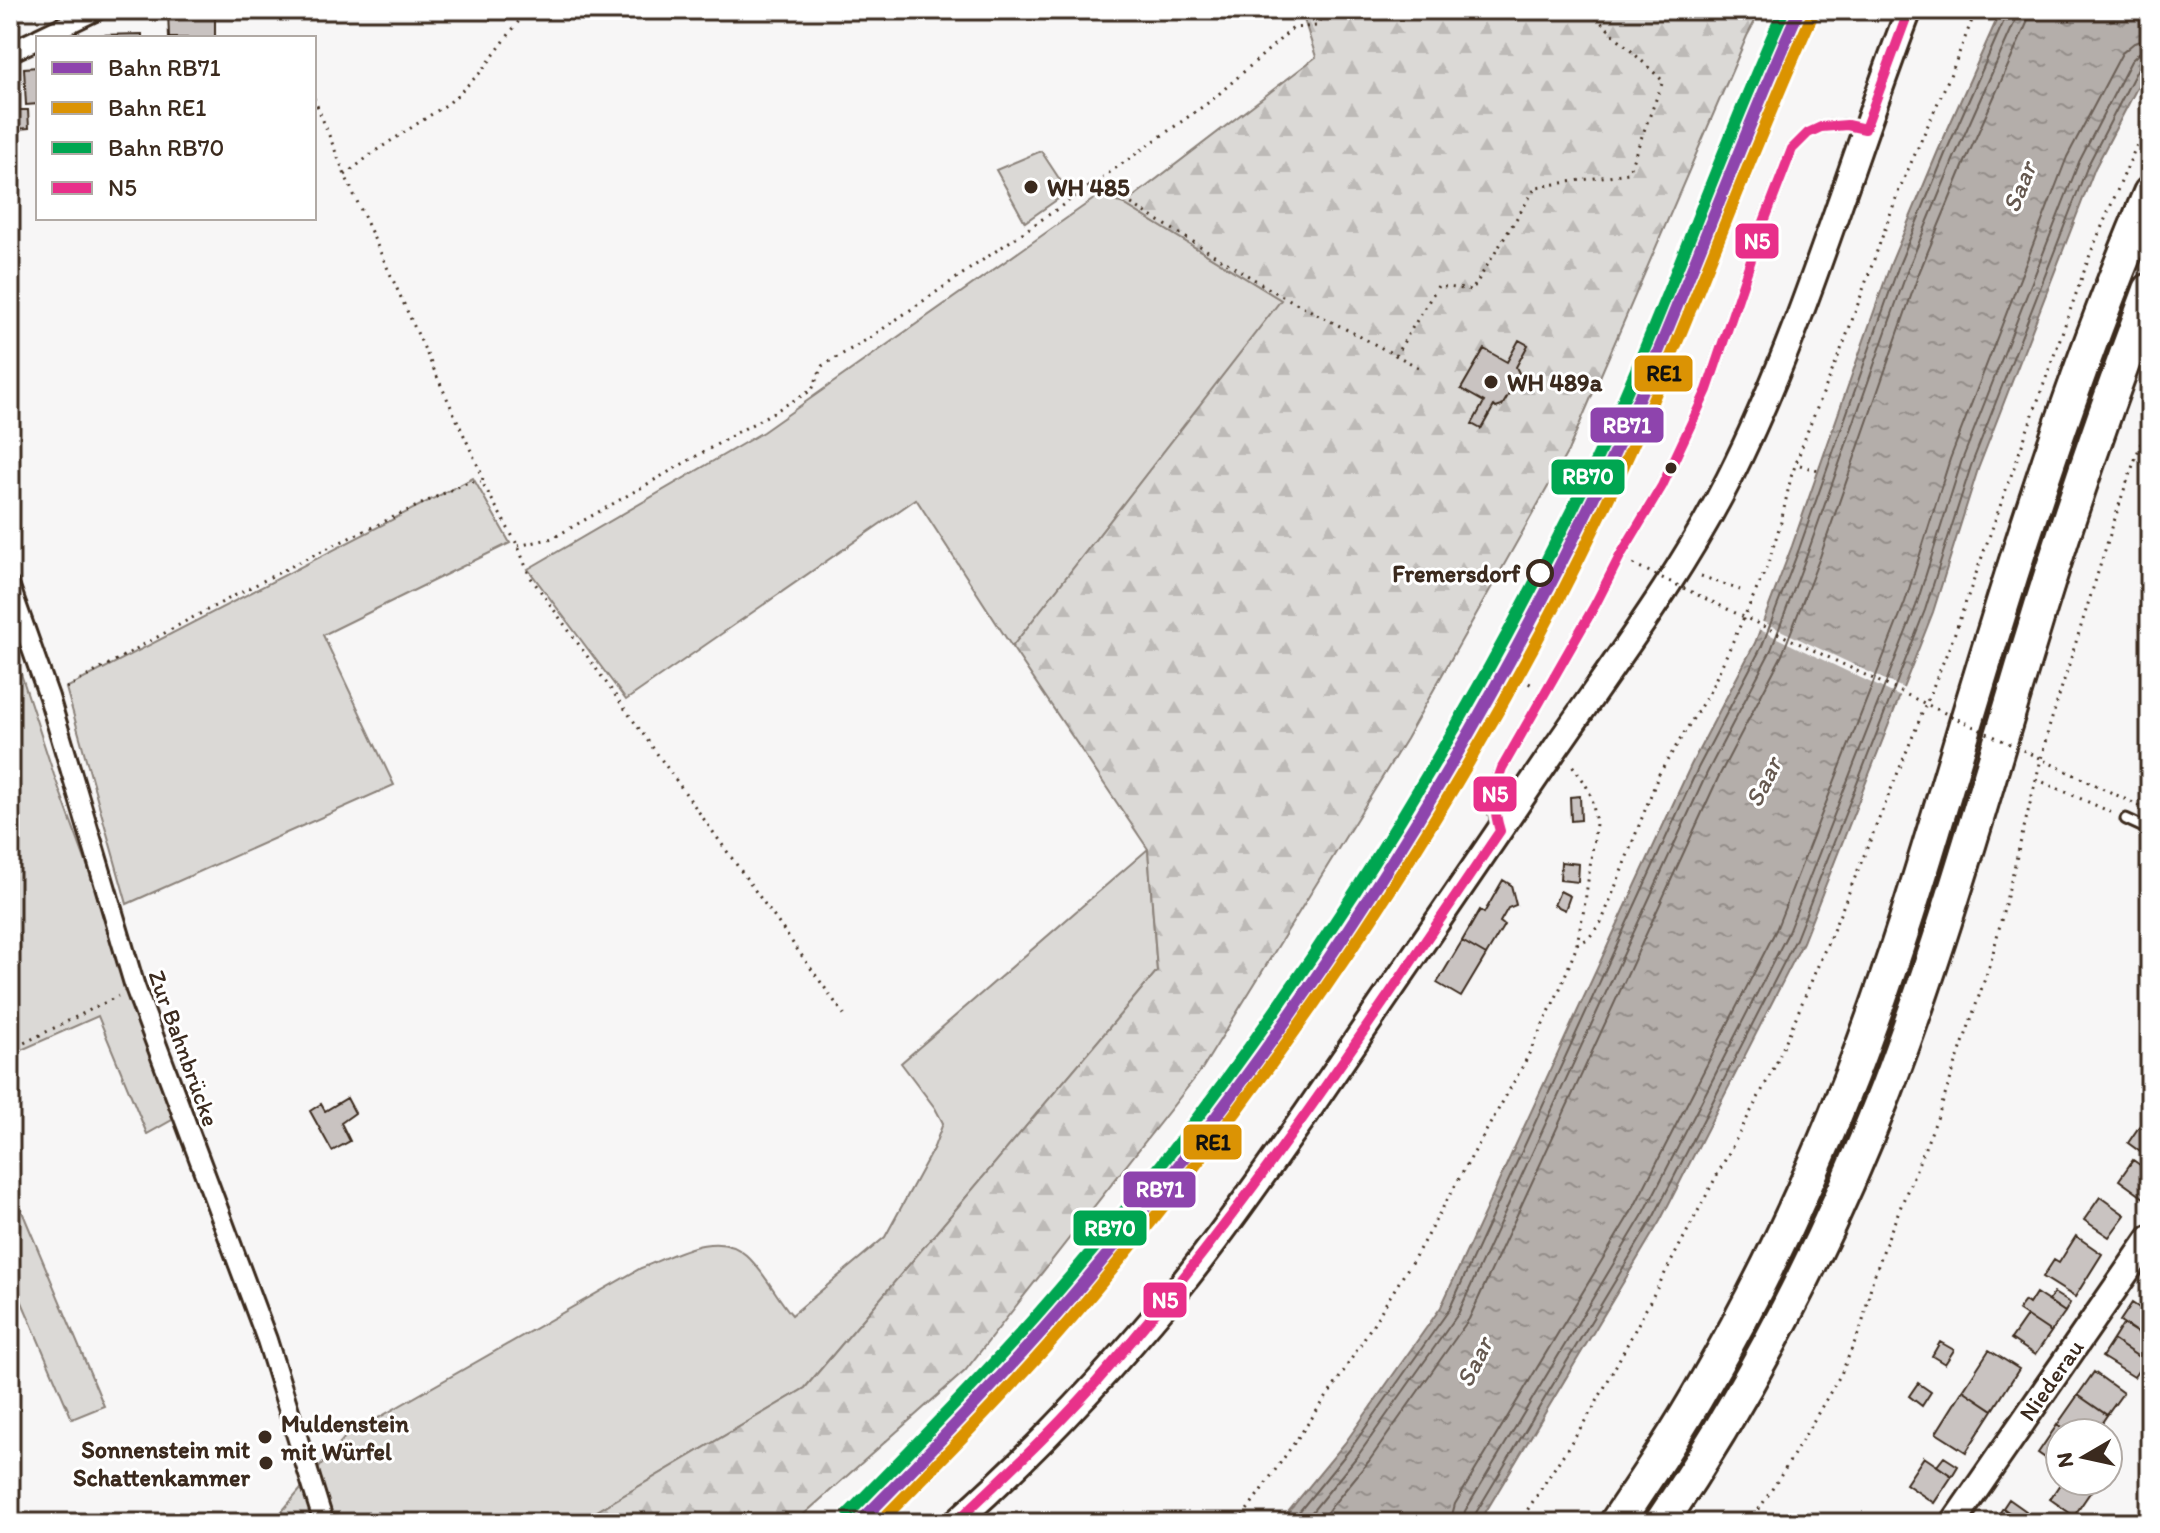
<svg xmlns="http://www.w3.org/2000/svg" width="2160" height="1533" font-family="Itim,sans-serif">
<defs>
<pattern id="forest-firs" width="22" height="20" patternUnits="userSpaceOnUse" patternTransform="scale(2)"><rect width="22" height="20" fill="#dbd9d6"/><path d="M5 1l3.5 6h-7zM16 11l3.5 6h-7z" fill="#bdbab7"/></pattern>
<pattern id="water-ripples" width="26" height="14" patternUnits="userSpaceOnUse" patternTransform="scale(2)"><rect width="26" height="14" fill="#b4aeaa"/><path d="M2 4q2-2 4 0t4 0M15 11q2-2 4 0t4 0" fill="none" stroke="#948e8a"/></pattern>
</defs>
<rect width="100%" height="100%" fill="#f7f6f6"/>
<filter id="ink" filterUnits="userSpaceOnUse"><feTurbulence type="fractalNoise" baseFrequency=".0125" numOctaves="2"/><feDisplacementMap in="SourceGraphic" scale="16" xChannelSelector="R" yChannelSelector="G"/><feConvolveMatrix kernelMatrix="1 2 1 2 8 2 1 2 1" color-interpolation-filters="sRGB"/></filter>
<g filter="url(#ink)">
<path fill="#dbd9d6" stroke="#8b827a" stroke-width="2" d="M1041,151L1068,192L1025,222L996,170Z
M1098,196L1124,204L1282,300L1012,647L916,499L626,700L528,569L763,432Z
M473,478L510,543L323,635L394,785L127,904L66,688Z
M10,640L54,775L179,1116L147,1134L98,1016L10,1055Z
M1148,849L1157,971L805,1388L577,1523H272L345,1437L641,1268C672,1256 717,1228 746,1255C765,1272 776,1297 792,1315L885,1237L934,1147L943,1123L935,1108L901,1063Z
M10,1183L104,1406L72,1419L10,1274Z"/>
<path fill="url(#forest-firs)" stroke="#8b827a" stroke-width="2" d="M1301,10H1761L1747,36L1568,451L1406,739L1202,1069L965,1371L794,1523H577L805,1388L1157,971L1148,849L1012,647L1281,300L1124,204L1316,57Z"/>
<path fill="url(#water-ripples)" stroke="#847972" stroke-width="2" d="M2001,10H2150V63L2095,168L1978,469L1933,612L1803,942L1660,1221L1479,1523H1279L1345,1443L1441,1307L1691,765L1755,643L1792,546L1891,263L1938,151Z"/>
<path fill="#f7f6f6" d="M1759,620L1907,690L1903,698L1756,628Z"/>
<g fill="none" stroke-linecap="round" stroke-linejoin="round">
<path stroke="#6b5f56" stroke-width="2" d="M1290,1523L1351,1448L1449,1310L1698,768L1762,646L1799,549L1899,265L1945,154L2006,16L2007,10
M1303,1523L1359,1454L1458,1314L1707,773L1771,650L1808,552L1908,269L1954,158L2016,19L2017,10
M1318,1523L1369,1461L1469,1319L1718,778L1782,655L1820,557L1919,273L1965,162L2027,23L2029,10
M1450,1523L1455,1504L1634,1207L1776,930L1905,602L1950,459L2067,157L2122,53L2134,43L2150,39
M1462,1523L1465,1511L1644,1213L1787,935L1916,606L1961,463L2079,162L2131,61L2139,53L2150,51
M1473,1523L1474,1516L1653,1218L1796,939L1925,610L1971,466L2088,165L2139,66L2144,62H2150"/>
</g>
<path fill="#c9c3c1" stroke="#3b2a1e" stroke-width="2" d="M168,10H215V38H169Z
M252,10H282V18L259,19V15H252Z
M142,34V38H97V35Z
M38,67V104L26,105L24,68Z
M17,110H28L29,128L17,129Z
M1519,340L1528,345L1516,367L1520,375L1502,406L1496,408L1494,406L1481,429L1472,424L1484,402L1461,389L1484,349L1507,362Z
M1580,796L1581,820L1571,821L1570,797Z
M1561,862L1579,864L1578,882L1560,880Z
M1503,880L1511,885L1516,905L1508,908L1500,922L1504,925L1486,955L1462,941L1480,910L1484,913Z
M1560,891L1570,896L1565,910L1554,905Z
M1462,941L1486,955L1461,997L1437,983Z
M347,1098L355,1113L341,1123L350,1141L332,1151L310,1111L321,1104L325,1111Z
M2143,1121L2150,1126V1159L2128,1143Z
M2133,1160L2150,1172V1199L2148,1201L2119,1180Z
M2100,1197L2125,1215L2109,1237L2084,1220Z
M2076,1236L2102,1254L2075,1297L2043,1277L2054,1260L2059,1263Z
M2036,1293L2065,1312L2051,1332L2018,1310L2025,1301L2029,1304Z
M2054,1293L2070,1303L2065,1312L2049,1301Z
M2132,1303L2150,1315V1341L2120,1321Z
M2027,1316L2051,1332L2035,1355L2011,1339Z
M2123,1324L2150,1341V1352L2145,1361L2113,1340Z
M2113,1340L2145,1361L2134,1377L2102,1357Z
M1940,1342L1954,1350L1945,1364L1932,1356Z
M1989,1350L2019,1369L1993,1410L1963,1390Z
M2094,1372L2123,1393L2107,1415L2078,1395Z
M1918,1383L1931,1392L1922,1406L1909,1396Z
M1963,1390L1993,1410L1966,1452L1936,1433Z
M2078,1395L2107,1415L2095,1433H2068L2057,1425Z
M2057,1425L2068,1433H2060V1468L2038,1453Z
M1924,1457L1952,1476L1934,1503L1906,1484Z
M1944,1457L1958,1466L1952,1476L1937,1466Z
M2062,1481H2098L2074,1516L2050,1499Z
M2009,1499L2026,1511L2020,1520L2003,1508Z
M2003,1508L2020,1520L2025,1523H1993Z"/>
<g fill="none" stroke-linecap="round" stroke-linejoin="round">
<g stroke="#3b2a1e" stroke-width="15">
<path id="lane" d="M2126,819L2150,830
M1499,828C1490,803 1492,792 1502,768L1595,605L1620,556L1662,486L1707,390L1762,227L1792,149L1808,133L1821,127L1847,125L1865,129"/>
</g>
<g stroke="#3b2a1e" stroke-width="24">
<path id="street" d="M39,38L97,10
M10,52L38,39
M10,587L49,697L135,987L267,1340L324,1523"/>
</g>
<g stroke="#3b2a1e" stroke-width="30">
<path id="secondary" d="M955,1523C1034,1453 1106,1376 1173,1295C1220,1237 1263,1175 1306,1114C1390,991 1473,869 1557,746C1617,659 1681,574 1729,479C1804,329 1849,166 1909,10
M1953,1523L2150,1238"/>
</g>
<g stroke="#3b2a1e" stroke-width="38">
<path id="highway" d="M1616,1523C1647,1477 1678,1431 1705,1383C1762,1285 1810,1181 1851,1076C1908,930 1948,778 1995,628C2040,481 2089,335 2150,193
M1661,1523C1752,1388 1827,1242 1886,1090C1942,945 1984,794 2029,645C2065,525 2106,407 2150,290"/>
</g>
<path stroke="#3b2a1e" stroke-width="3" stroke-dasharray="2 6" stroke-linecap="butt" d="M314,98L345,175L483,477L482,482L518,546L529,575L845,1016
M345,175L374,152L449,103L482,71L527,10
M1089,187L1212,100L1293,28L1316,26L1326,10
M1395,356L1438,286L1472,290L1536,187L1628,173L1663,81L1588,10
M1800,465L1818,471
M518,546L553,538L812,390L822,366L868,339L1089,187L1112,192L1273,291L1420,368
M1701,576L1740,590
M1506,622L1522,632
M1495,660L1513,626
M1515,675L1532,685
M66,688L188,620L309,557L468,482H481
M2036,779L2113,813
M1577,944L1588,939L1602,921L1659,774L1710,691L1767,567L1781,522L1791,477L1808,430L1845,340L1899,190L1952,71L1976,10
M10,1050L118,996
M926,1523L935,1515
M1238,1523L1335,1385L1416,1255L1524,1064L1559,991L1576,948L1584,909L1596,824L1592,798L1585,783L1572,765
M1519,1523L1594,1407L1776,1064L1840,914L1953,638L2091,252L2150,114
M1750,1523L1787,1466L1841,1374L1862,1325L1872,1282L1889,1235L1938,1116L1991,961L2048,731L2123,493L2150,418"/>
<use href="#lane" stroke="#fff" stroke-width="9"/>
<use href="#street" stroke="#fff" stroke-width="18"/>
<use href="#secondary" stroke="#fff" stroke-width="24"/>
<use href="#highway" stroke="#fff" stroke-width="32"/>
<path stroke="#3b2a1e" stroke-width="3" stroke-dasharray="2 6" stroke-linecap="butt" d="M1633,564L2150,811"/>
<g stroke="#fff" stroke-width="16">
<path id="bus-1" d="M955,1523C1009,1472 1064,1421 1112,1364C1256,1197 1376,1013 1500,831C1493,808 1493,791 1502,768L1595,605L1620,556L1662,486L1707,390L1762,227L1792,149L1808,133L1821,127L1847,125L1865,129L1909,10"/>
</g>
<use href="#bus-1" stroke="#e8308a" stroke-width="10"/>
<g stroke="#fff" stroke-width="18">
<path id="rail-1" d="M859,1523C933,1448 1007,1373 1075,1293C1278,1054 1451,790 1588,509C1667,347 1725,175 1799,10"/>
</g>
<g stroke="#fff" stroke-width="18">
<path id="rail-2" d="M879,1523C950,1450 1022,1378 1087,1300C1289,1059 1466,796 1602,512C1680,350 1738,180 1812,16"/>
</g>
<g stroke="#fff" stroke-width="18">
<path id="rail-3" d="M849,1513C922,1438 996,1364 1064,1284C1266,1047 1435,785 1574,506C1654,345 1710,173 1784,10"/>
</g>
<use href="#rail-1" stroke="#8e44ad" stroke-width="12"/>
<use href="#rail-2" stroke="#db9304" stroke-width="12"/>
<use href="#rail-3" stroke="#00a651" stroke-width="12"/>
</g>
</g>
<g fill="#3b2a1e" stroke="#fff" stroke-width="3">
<circle cx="1031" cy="187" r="8"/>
<circle cx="1491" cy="382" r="8"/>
<circle cx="1671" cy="468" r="7"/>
<circle cx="265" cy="1437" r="8"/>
<circle cx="266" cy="1463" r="8"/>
</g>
<circle fill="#fff" stroke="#3b2a1e" stroke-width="4" cx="1540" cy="573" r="12"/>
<g text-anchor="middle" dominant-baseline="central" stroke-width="6" stroke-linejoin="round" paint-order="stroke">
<g font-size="24" font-weight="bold" fill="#3b2a1e" stroke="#fff" text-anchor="start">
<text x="1047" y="187">WH 485</text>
<text x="1507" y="382">WH 489a</text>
<text x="281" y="1423">Muldenstein<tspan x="281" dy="28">mit Würfel</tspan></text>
<text x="250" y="1449" text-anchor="end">Sonnenstein mit<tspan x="250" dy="28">Schattenkammer</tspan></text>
</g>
<g font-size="24" font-weight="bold" fill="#3b2a1e" stroke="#fff" text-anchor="end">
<text x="1520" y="573">Fremersdorf</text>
</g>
<g font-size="24" fill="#3b2a1e" stroke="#fff">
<text transform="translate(184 1048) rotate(70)">Zur Bahnbrücke</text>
<text transform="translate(2051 1380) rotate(-55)">Niederau</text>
</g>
<g font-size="26" font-style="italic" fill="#65584f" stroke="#fff">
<text transform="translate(2019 187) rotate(-68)">Saar</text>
<text transform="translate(1763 782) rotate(-64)">Saar</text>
<text transform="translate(1474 1362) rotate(-64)">Saar</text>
</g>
</g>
<g stroke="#fff" stroke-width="3">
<rect x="1734" y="222" width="46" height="38" rx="8" fill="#e8308a"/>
<rect x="1633" y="354" width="61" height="39" rx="8" fill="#db9304"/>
<rect x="1589" y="406" width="76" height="38" rx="8" fill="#8e44ad"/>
<rect x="1550" y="458" width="76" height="38" rx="8" fill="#00a651"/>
<rect x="1472" y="775" width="46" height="38" rx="8" fill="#e8308a"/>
<rect x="1182" y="1123" width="61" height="38" rx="8" fill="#db9304"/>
<rect x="1122" y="1170" width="75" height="39" rx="8" fill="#8e44ad"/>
<rect x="1072" y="1209" width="76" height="38" rx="8" fill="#00a651"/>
<rect x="1142" y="1281" width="46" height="38" rx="8" fill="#e8308a"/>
</g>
<g font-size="22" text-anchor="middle" font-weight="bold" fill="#fff">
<text x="1757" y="249">N5</text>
<text x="1627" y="433">RB71</text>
<text x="1588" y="484">RB70</text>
<text x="1495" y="802">N5</text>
<text x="1160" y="1197">RB71</text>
<text x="1110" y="1236">RB70</text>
<text x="1165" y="1308">N5</text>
</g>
<g font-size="22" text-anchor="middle" font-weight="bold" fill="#111">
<text x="1664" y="381">RE1</text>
<text x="1213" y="1150">RE1</text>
</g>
<rect width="2160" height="1533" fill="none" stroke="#fff" stroke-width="40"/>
<rect x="20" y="20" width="2120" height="1493" fill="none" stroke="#3b2a1e" stroke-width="3" filter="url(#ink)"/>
<rect x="36" y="36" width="280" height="184" fill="#ffffff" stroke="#b1aaa5" stroke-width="2"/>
<rect x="52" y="62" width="40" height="12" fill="#8e44ad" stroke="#b1aaa5" stroke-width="2"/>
<text x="108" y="76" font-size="24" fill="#3b2a1e">Bahn RB71</text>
<rect x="52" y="102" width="40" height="12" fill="#db9304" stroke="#b1aaa5" stroke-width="2"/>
<text x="108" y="116" font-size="24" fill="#3b2a1e">Bahn RE1</text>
<rect x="52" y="142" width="40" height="12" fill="#00a651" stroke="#b1aaa5" stroke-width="2"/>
<text x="108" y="156" font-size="24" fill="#3b2a1e">Bahn RB70</text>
<rect x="52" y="182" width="40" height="12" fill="#e8308a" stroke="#b1aaa5" stroke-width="2"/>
<text x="108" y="196" font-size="24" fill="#3b2a1e">N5</text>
<g transform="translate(2084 1457) rotate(261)"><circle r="38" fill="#ffffff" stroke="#b1aaa5" stroke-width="2"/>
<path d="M0-6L14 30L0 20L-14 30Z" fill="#3b2a1e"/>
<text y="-12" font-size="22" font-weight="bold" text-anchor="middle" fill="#3b2a1e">N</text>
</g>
</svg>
